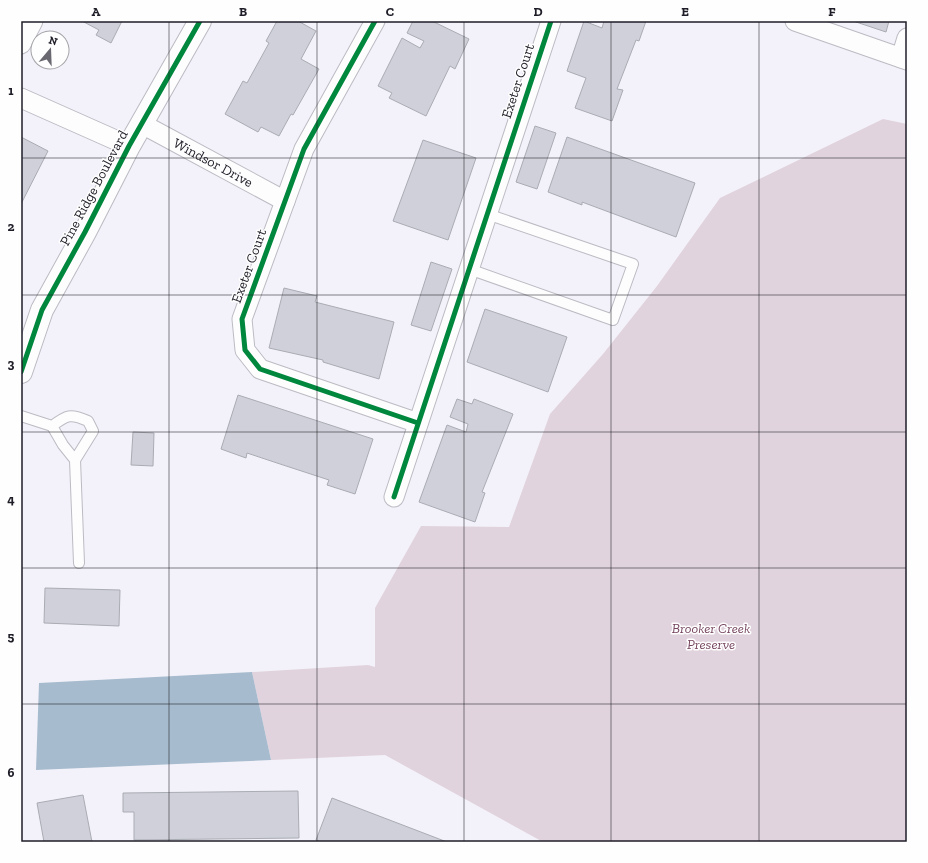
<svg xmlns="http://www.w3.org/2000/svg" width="928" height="863" font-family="'Zilla Slab',serif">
<rect width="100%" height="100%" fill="#f3f2fa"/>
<path fill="#e1d3dd" d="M883,119L907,124V842H543L385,755L271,760L252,672L368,665L375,667V608L421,526L509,527L550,414L603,354L657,286L720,198Z"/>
<path fill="#a6bbcd" d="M252,672L271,760L36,770L39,683Z"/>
<path fill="#cfd0d9" stroke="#aaacb4" d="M82,21H122L111,43L96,35L99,30Z
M277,21H298L316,31L301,59L319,69L293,115L291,114L279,136L261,127L258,132L225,114L243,81L247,83L269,43L266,41Z
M413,21H432L469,39L455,69L450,66L426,116L389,98L392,93L378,86L402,38L420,48L424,41L407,33Z
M584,21L602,28L604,21H646L639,41L636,40L617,89L623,90L612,121L575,108L586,78L567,71Z
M853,21H889L886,32Z
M535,126L556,133L537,189L516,182Z
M21,137L48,151L21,204Z
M567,137L695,183L676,237L582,202V205L548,192Z
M423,140L476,158L448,240L393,221Z
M431,262L452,269L431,331L411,325Z
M284,288L317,296L315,302L394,322L379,379L323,362V360L269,348Z
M485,309L567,337L548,392L467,362Z
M238,395L373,439L355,494L327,485L329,480L277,463L247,453L246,458L221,449Z
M457,399L472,404L474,399L513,414L482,492L485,493L475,522L419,502L447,425L466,432L468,424L450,417Z
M133,432L154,433L153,466L131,465Z
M45,588L120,590L119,626L44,623Z
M298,791L299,838L134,840V812H123V793Z
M83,795L92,842H44L37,803Z
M332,798L447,842H321L316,840Z"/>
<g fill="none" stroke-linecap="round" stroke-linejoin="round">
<g stroke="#bcbbc3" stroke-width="12">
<path id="service" d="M469,269L613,320L633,264L487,214
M21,416L52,426L63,445L75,460L79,563
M52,426C67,415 70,413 88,421L93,431L75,460"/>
</g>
<g stroke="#bcbbc3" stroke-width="21">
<g id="minor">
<path d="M375,21L304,149L242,319L245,350L260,369L418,423"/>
<path d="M795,21L907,60"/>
<path d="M21,44L33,21"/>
<path d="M901,58L907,38"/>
<path d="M21,98L129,146"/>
<path id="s1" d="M142,124L285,201"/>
<path d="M394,497L551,21"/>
</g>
</g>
<g stroke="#bcbbc3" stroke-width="24">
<path id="tertiary" d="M21,372L42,310L85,232L129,146L200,21"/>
</g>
<use href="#service" stroke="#fdfdfe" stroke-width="10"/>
<use href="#minor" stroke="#fdfdfe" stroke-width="19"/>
<use href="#tertiary" stroke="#fdfdfe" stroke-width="22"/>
<g stroke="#fefefe" stroke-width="8">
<path id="cycleway" d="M375,21L304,149L242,319L245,350L260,369L418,423
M21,372L42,310L85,232L129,146L200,21
M394,497L551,21"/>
</g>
<use href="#cycleway" stroke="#00873e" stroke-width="5"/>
</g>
<path fill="none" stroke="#1f1d27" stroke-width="1" stroke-opacity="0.55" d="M169,21V842M317,21V842M464,21V842M611,21V842M759,21V842M21,158H907M21,295H907M21,432H907M21,568H907M21,704H907"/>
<g text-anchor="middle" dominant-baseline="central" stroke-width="3" stroke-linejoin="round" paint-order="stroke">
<g font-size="14" fill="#1f1d27" stroke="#fefefe">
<text transform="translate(518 81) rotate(-72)">Exeter Court</text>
<text stroke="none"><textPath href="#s1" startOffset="81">Windsor Drive</textPath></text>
<text transform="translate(94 188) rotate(-62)">Pine Ridge Boulevard</text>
<text transform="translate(249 266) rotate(-70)">Exeter Court</text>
</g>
<g font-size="14" font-style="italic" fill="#76455f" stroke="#fefefe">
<text x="711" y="628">Brooker Creek<tspan x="711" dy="16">Preserve</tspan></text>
</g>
</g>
<rect width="928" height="863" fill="none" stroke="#fefefe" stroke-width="44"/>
<g transform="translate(50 50) rotate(19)"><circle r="19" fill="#fefefe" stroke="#a5a4a8"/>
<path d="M0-3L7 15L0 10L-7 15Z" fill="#696871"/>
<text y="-6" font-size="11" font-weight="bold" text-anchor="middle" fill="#1f1d27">N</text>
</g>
<rect x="22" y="22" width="884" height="819" fill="none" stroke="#1f1d27" stroke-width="1.5"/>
<g font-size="13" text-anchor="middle" font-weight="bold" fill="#1f1d27">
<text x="96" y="16">A</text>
<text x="243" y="16">B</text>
<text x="390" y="16">C</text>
<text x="538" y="16">D</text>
<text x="685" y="16">E</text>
<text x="832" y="16">F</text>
<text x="11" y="95">1</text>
<text x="11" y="231">2</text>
<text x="11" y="368">3</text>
<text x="11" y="504">4</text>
<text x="11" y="641">5</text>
<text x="11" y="777">6</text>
</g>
</svg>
